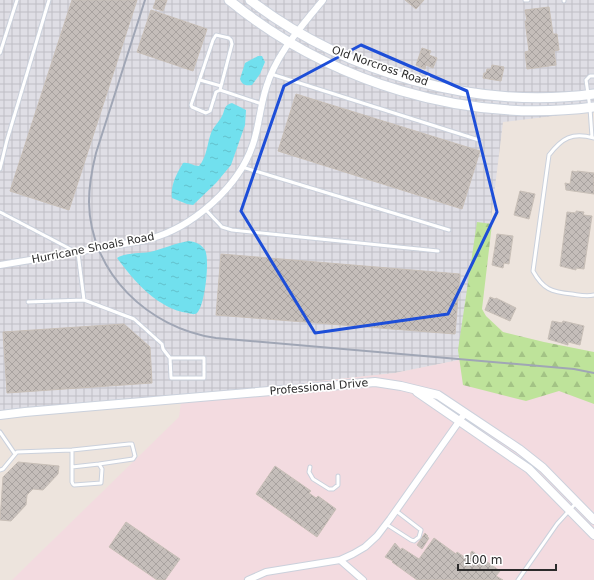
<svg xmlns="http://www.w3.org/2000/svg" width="594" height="580" font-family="'DejaVu Sans',sans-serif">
<defs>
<pattern id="industrial-grid" width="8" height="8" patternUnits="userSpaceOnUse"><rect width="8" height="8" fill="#dfdee5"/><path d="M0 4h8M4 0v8" fill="none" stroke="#c0bfc5"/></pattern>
<pattern id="forest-firs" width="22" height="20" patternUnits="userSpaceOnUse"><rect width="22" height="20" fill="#bee39a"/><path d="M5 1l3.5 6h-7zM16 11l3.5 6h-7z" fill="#a3c385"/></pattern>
<pattern id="water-ripples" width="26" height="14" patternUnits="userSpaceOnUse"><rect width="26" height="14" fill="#71e0ee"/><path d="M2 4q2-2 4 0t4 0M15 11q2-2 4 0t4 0" fill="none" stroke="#62c0cc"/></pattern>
<pattern id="building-cross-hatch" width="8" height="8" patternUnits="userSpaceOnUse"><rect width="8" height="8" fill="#c5beba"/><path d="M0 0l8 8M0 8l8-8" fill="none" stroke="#a9a3a0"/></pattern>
</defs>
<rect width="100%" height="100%" fill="#ede4dd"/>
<path fill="url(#industrial-grid)" d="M0,0H594V111L503,122L474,357L395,373L182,396L0,411Z"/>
<path fill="#f3dbe0" d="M474,357L594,374V580H12L179,417L182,396L395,373Z"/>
<path fill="url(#forest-firs)" d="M477,222L492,224L482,309L486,316L503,332L544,342L594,352V404L559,391L526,401L463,385L458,350Z"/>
<path fill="url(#water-ripples)" d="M258,56H262L265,62L260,74L252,85C246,86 242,85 240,79L245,63Z
M232,103L246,110L245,125L231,165L216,183L193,205L187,204L172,198C170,186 177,173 183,163C189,162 193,166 199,166C207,157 207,144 211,133C214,126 220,121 223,114C225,108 225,105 232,103Z
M189,241C196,242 201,244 205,250C210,259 205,306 197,313C194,315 192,314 188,313C158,309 134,281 117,258C126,252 139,254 150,252C163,249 175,243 189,241Z"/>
<path fill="url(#building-cross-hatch)" stroke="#c8bfb7" d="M72,0H137L69,210L10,191Z
M156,0H167L163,11L153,8Z
M405,0H424L416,9Z
M549,7L553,34H557L559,50L554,51L556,65L527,69L525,52L529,51L525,21H527L525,10Z
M151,10L207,29L193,71L137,52Z
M422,48L431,51L429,55L437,58L433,68L426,65L425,69L416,65Z
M492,65L504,67L501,81L483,78L484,73H486L487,69H491Z
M296,94L480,151L462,209L278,151Z
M572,171L577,172V171L594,173V194L566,190L565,183L570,184Z
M520,191L535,194L529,219L514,215Z
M576,211L584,212L583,215L592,216L584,269L576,268V270L560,266L567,212L576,213Z
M497,234L513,236L509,264L504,263L503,268L492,265Z
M221,254L460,274L455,334L216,315Z
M490,297L495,299L496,298L516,308L510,321L485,310Z
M552,321L562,323L563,321L584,326L580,345L568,342V345L548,339Z
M124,324L150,347L152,383L7,393L3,332Z
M18,462L59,466L58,474L43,490L33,489L27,495L26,505L11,521L0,520L3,477Z
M275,466L311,491L309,493L316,498L318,496L336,509L317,537L256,494Z
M126,522L180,559L165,580H157L109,547Z
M425,533L428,536L427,537L429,538L422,549L417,545Z
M434,538L456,554L457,552L466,558L467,556L468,557L472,551L500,571L496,576L503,580H417L392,562L393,561L385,557L395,543L401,550L402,548L419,559Z"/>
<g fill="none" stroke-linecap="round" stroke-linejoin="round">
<g stroke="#cbd1dc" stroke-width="5">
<path id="service" d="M525,0H528
M564,0V1
M0,53L17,0
M271,74L479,140
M200,80L221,86
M220,90L232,44L231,40L229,38L216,35L213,40L191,105L192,107L206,113L210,111L216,92L220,90L262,104
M592,137L590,108L586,80L590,76H594
M594,138C572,132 562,138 549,155L533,271C543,289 551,292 572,294C579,295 586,297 594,295
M242,167L449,230
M0,169L7,140L49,0
M205,209L222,227L232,230L438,251
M0,212L78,253L84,300L28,302
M84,300L134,319L162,344L163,349L170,358H204V378H171L170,358
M0,432L15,454
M72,450V482L73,484L74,485L101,483L102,469L99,464L72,467
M310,467L309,472L313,479L329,489H333L338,485V476
M0,470L3,469L17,452L72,450L129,444H132L135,456L133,459L99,464
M386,524L411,540L414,541L419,537L421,530L395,510
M518,580L557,524L576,503"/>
</g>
<g stroke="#cbd1dc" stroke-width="8">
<path id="minor" d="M0,265C37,259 74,253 110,246C123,244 137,242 149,239C192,228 239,187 253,144C259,126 260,107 266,88C276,54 301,27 323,0
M340,560L363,580
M248,580L266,572L340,560L353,554L365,547L377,536L390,519L465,413"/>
</g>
<g stroke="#cbd1dc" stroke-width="10">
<path id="tertiary" d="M417,392L529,469L594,535
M0,415L25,412L375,382L401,386L438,395L519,449L543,468L594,520"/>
</g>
<g stroke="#cbd1dc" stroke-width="11">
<path id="secondary" d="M229,0C329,82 465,124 594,107
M250,0C345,73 476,110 594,94"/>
</g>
<use href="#service" stroke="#fff" stroke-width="3"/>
<use href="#minor" stroke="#fff" stroke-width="6"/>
<use href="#tertiary" stroke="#fff" stroke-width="8"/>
<use href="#secondary" stroke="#fff" stroke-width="9"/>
<path stroke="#a0a6b5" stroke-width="2" d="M145,0L96,153C92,169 89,185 89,202C90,273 148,328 216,338L574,369L594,373"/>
</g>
<path fill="none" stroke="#1d4ed8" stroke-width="3" stroke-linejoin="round" d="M361,45L467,91L497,212L448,314L315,333L241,211L284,86Z"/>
<g text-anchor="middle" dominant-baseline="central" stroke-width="3.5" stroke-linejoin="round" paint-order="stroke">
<g font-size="11" fill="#2b2b2b" stroke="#fff">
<text transform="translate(380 66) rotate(19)">Old Norcross Road</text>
<text transform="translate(93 248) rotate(-11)">Hurricane Shoals Road</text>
<text transform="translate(319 387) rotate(-5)">Professional Drive</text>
</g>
</g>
<path d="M458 564v6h98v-6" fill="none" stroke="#2b2b2b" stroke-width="2"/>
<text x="464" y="564" font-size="12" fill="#2b2b2b" stroke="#ffffff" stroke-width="3" paint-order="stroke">100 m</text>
</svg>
